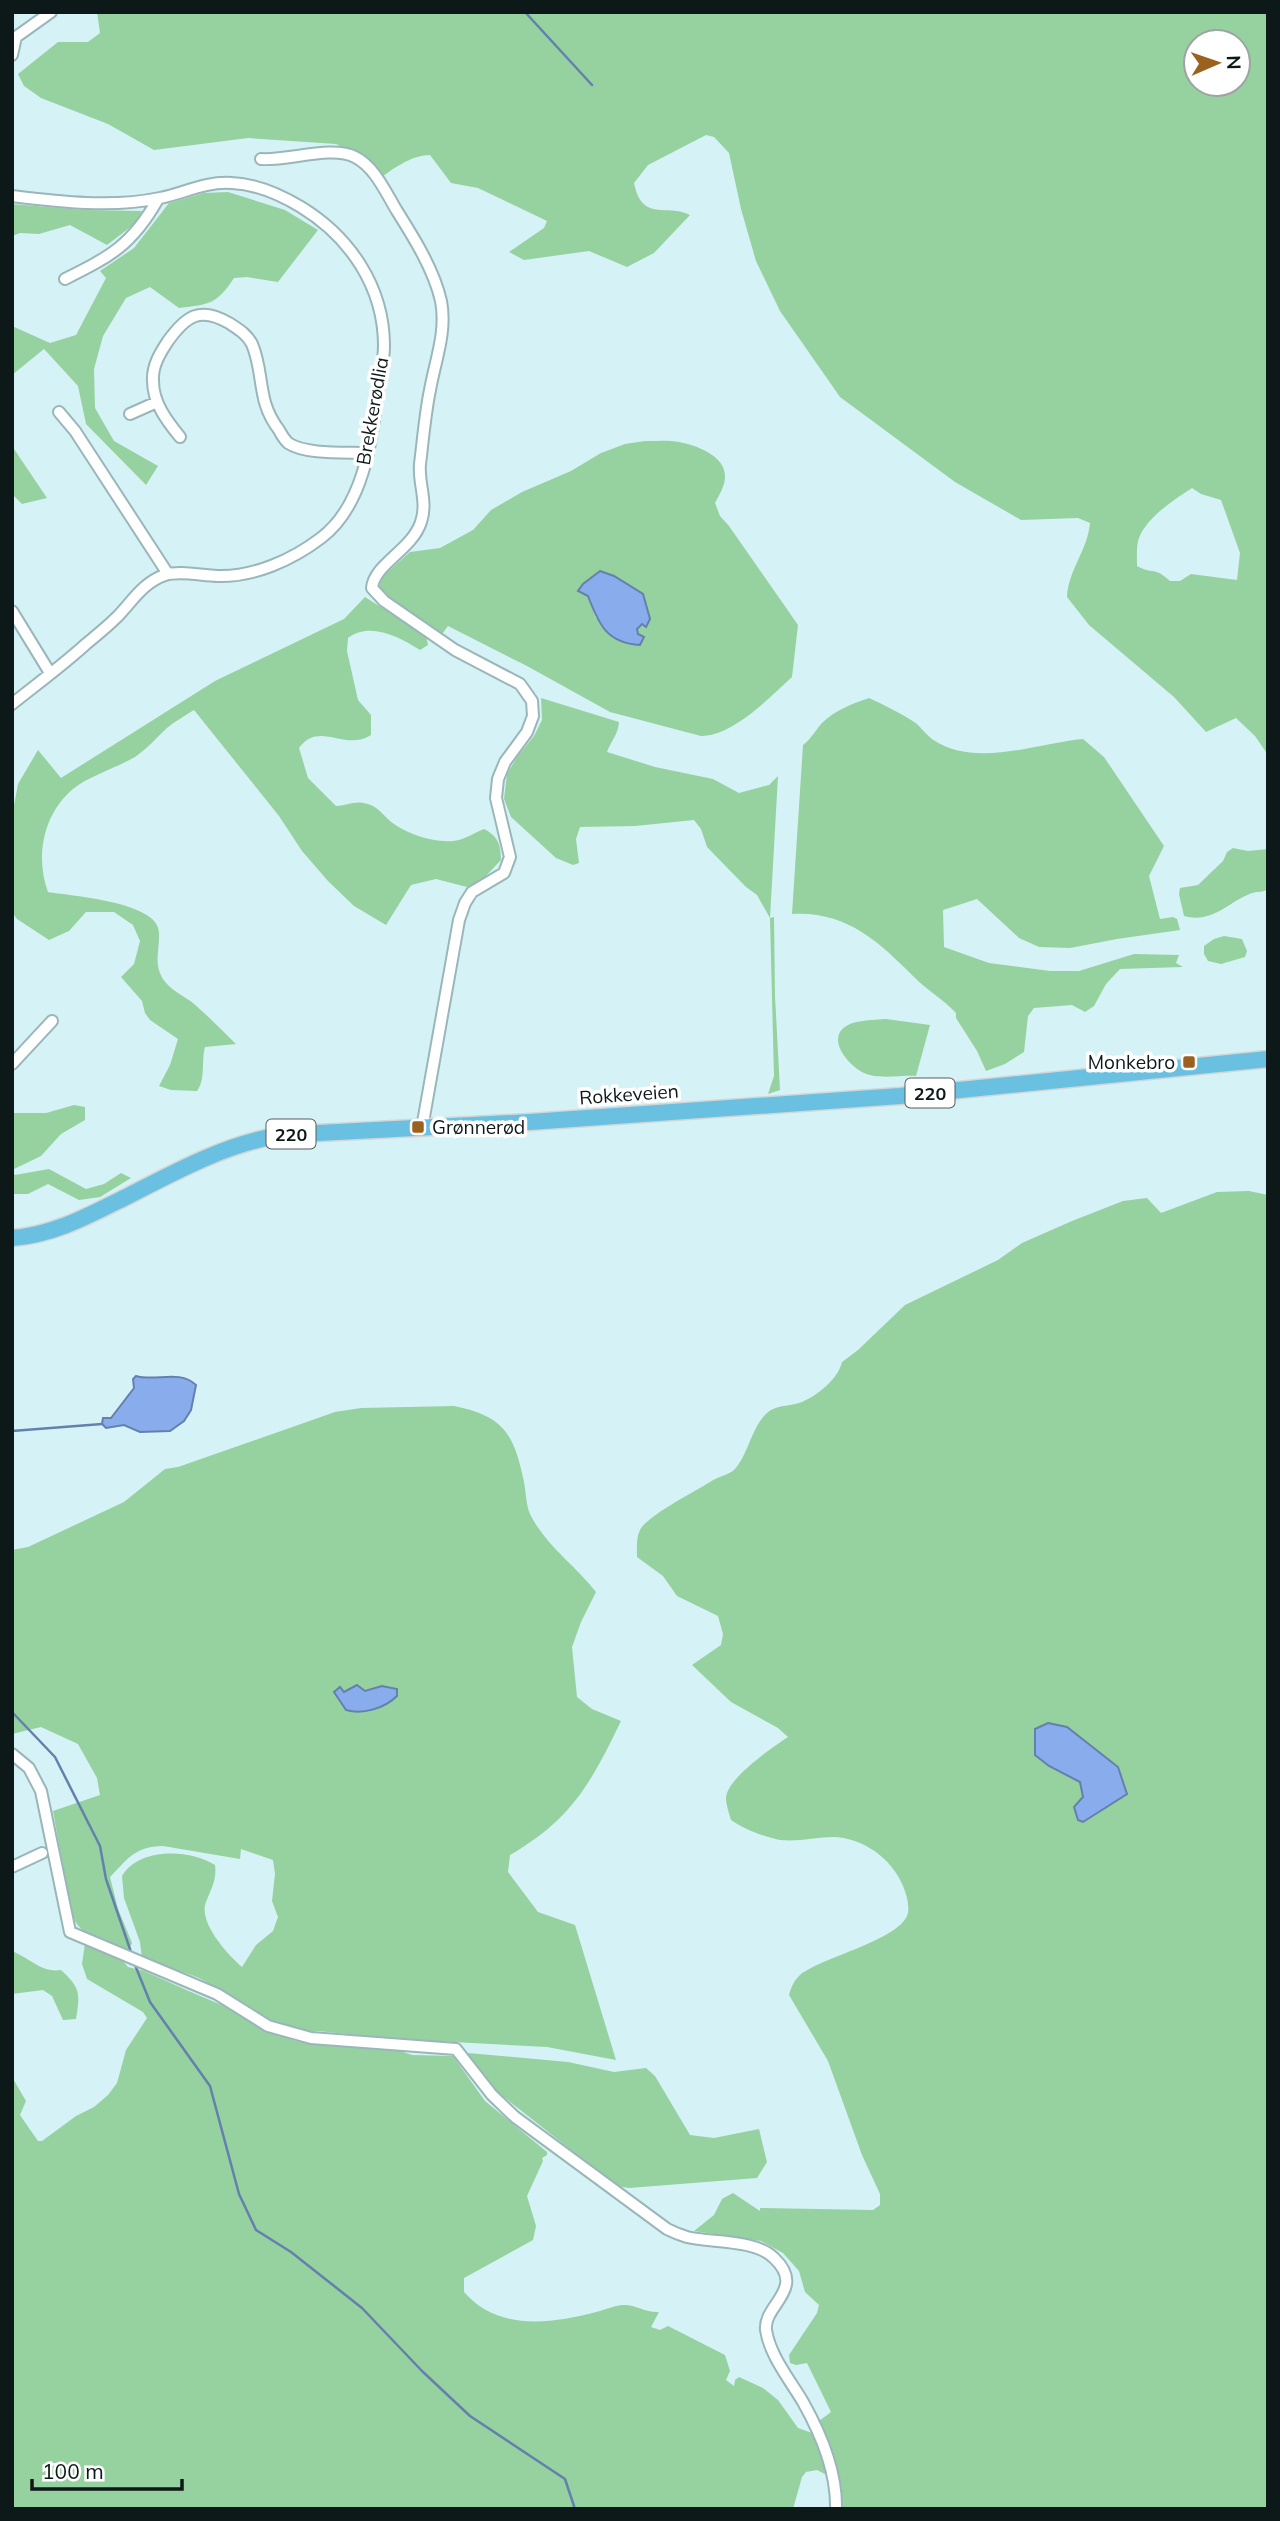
<svg xmlns="http://www.w3.org/2000/svg" width="1280" height="2521" font-family="Mulish,sans-serif">
<rect width="100%" height="100%" fill="#d5f3f6"/>
<path fill="#96d1a0" fill-rule="evenodd" d="M97,12H1268V755L1255,736L1236,718L1206,732L1174,697L1089,625L1067,597C1068,571 1088,549 1090,523L1078,518L1021,520L955,482L840,397L780,311L756,261L741,209L729,153L714,137L706,135L648,165L634,183C642,223 667,203 690,215L654,253L627,267L589,251L524,260L509,252L544,228L547,221L478,188L451,183L430,155C413,155 395,167 382,177L364,158L336,144L248,138L154,150L108,124L41,98L24,86L18,74L58,42H88L100,33ZM1196,42H1238V84H1196ZM1192,488L1201,494L1221,500L1240,553L1237,580L1191,574L1180,581H1170C1154,566 1153,575 1137,566C1137,558 1136,546 1139,538C1147,517 1174,500 1192,488Z
M228,192L285,210L318,230L278,282L247,277L234,278C216,305 210,304 179,308L150,287L126,298L103,336L94,369L95,408L114,441L158,466L146,485L86,424L78,386L44,349L12,375V326L50,343L76,335L106,278L100,271L134,248L169,203L204,193Z
M12,204L84,210L142,211L137,222L107,245L70,225L39,234L20,233L12,236Z
M645,441C656,441 669,440 679,442C696,445 726,456 725,477C725,486 719,495 715,503L720,516L729,526L798,625L792,677C769,698 733,736 701,736L610,712L527,666L448,626L442,634L383,595L379,587L383,576L410,552L440,548L473,530L491,510L522,492L571,471L601,453L625,444ZM578,591L642,624L637,629L638,634L596,618L588,596Z
M12,446L47,498L22,504L12,494Z
M365,597L426,636L428,645L420,650C400,637 369,621 348,638L347,651L358,700L371,715V735C345,752 319,720 299,748L308,778L336,806C345,806 355,801 363,803C377,805 381,813 390,821C406,834 438,845 459,840C467,838 476,832 484,829C498,836 501,845 501,860L484,878L467,887L436,879L411,885L386,925L354,906L328,881L302,851L279,816L194,710C185,716 175,721 167,728C156,738 148,748 135,757C116,768 89,776 73,789C43,814 35,857 48,892C72,896 158,902 159,932C160,950 153,962 163,979C169,989 184,996 193,1003C208,1016 222,1030 236,1044L205,1047C201,1062 206,1079 197,1091L171,1090L159,1086L170,1065L178,1039L150,1020L145,1013L142,1001L121,977L134,964L140,941L133,925L114,912H86L69,931L49,940L17,919L12,912V816L18,784L38,750L61,778L215,681L344,619Z
M541,698L619,722C618,735 611,741 607,752L655,767L713,779L739,793L769,785L778,776L770,918L774,917L775,996L780,1090L768,1094L774,1076L770,918L757,895L746,887L707,847L701,829L694,820L635,826L580,827L576,839L579,863L573,865L556,858L511,817L504,799L507,774L517,757L534,736L542,720Z
M869,698C884,705 903,714 917,724C922,729 927,735 932,739C975,769 1037,743 1083,739L1104,757L1164,846L1149,876L1160,919L1173,917L1177,919L1180,930L1117,939L1070,948L1039,947L1019,938L977,899L943,910L944,947L989,963L1050,971H1079L1134,954L1179,955L1176,963L1183,967L1120,969L1106,984L1094,1006L1085,1012L1072,1005L1034,1008L1028,1016L1024,1052L1005,1064L986,1071L977,1051L956,1018V1013C943,999 927,990 914,977C878,941 846,911 792,914L803,745C811,739 815,731 822,723C835,710 852,704 869,698Z
M1233,848L1248,851L1268,849V889C1262,893 1259,891 1252,893C1228,902 1212,924 1184,916L1179,894L1180,888L1198,885L1223,861L1227,852Z
M1224,936L1242,939L1247,951L1245,957L1221,964L1208,961L1204,954V946L1214,939Z
M886,1019L930,1025L916,1076C900,1075 876,1080 862,1072C847,1064 825,1037 848,1025C858,1020 874,1020 886,1019Z
M74,1105L85,1107V1120L61,1134L41,1156L12,1170V1113H46Z
M49,1169L86,1189L104,1184L121,1173L131,1178L100,1197L79,1200L48,1184L28,1194H12V1171L15,1175Z
M1249,1191L1268,1195V2509H842V2489L819,2421L831,2412L807,2363L796,2365L790,2363L789,2355L817,2313L819,2305L805,2292L799,2271L783,2253L761,2241L694,2231L714,2215L722,2199L733,2193L760,2211V2208L873,2210L880,2205V2194L862,2155L828,2061L789,1995C791,1988 793,1982 799,1976C818,1958 902,1940 908,1913C910,1901 903,1883 896,1873C883,1853 859,1838 834,1837C816,1837 798,1842 780,1840C764,1837 744,1829 731,1820C729,1813 726,1804 726,1798C727,1778 773,1747 788,1737L778,1728L731,1702L692,1665L721,1645L723,1634L718,1616L677,1596L663,1576L637,1557C637,1548 636,1538 640,1530C647,1516 694,1492 710,1482C717,1477 728,1475 734,1470C749,1455 752,1422 771,1410C779,1405 792,1406 802,1402C818,1395 838,1379 842,1362L858,1350L905,1305L998,1260L1022,1243L1072,1221L1123,1201L1147,1198L1161,1213L1217,1192ZM1049,1766L1127,1793L1083,1797L1080,1782Z
M454,1406C504,1416 514,1434 524,1482C526,1492 526,1505 530,1514C545,1545 576,1566 596,1592L581,1622L572,1647L577,1697L592,1709L621,1721C591,1783 572,1819 510,1855L508,1872L538,1912L575,1925L616,2060L547,2047L396,2039L318,2031C281,2040 231,1994 199,1978C181,1970 159,1967 142,1958L140,1942L124,1898L122,1876C139,1847 190,1849 215,1865C217,1880 211,1889 206,1902C198,1922 227,1954 242,1967L256,1945L273,1931L278,1917L272,1901L275,1874L273,1860L241,1849L240,1859L163,1846C134,1847 129,1858 110,1877L118,1909L132,1943L129,1949L124,1950C102,1936 81,1941 71,1912L53,1811L100,1795L97,1778L78,1744L41,1727L12,1734V1550L28,1547L124,1502L165,1469L178,1467L335,1412L361,1408Z
M85,1943L122,1960L128,1967L144,1971L191,1992L224,2006L265,2029L295,2041L400,2051L412,2055L453,2056L485,2101L547,2152V2155L542,2158L543,2161L527,2196L536,2226L533,2240L464,2278V2292C498,2331 550,2324 596,2312C604,2310 613,2306 622,2305C635,2304 646,2313 659,2312L651,2327L660,2330L668,2326L725,2355L730,2371L726,2380L734,2386L735,2380L739,2377L763,2388L778,2400L798,2428L815,2434L828,2473L827,2475L817,2470L806,2472L802,2477L793,2509H12V2077L26,2101L20,2115L38,2141H42L76,2116L94,2107L108,2095L117,2083L126,2050L147,2018L143,2012L87,1979L82,1964Z
M12,1951C30,1958 41,1973 61,1970C81,1988 80,1994 76,2019L63,2020L52,1996L43,1990L12,1994Z
M468,2053L568,2062L614,2072L646,2068L655,2076L690,2135L714,2138L759,2129L767,2162L757,2178L629,2188L617,2186L490,2086L470,2059Z"/>
<path fill="#89acec" stroke="#6480ad" stroke-width="2" d="M600,571L614,576L643,594L650,619L646,627L642,624L637,629L638,634L644,637L640,645C607,643 599,625 588,596L578,591L583,584Z
M136,1376C156,1382 179,1369 196,1385L191,1410L184,1421L170,1431L140,1432L124,1425L106,1428L102,1424L103,1418H111L134,1388L133,1379Z
M357,1685L365,1691L382,1686L397,1689V1696C385,1708 363,1715 346,1710L334,1692L340,1687L344,1692Z
M1048,1723L1067,1727L1118,1767L1127,1794L1083,1822L1078,1820L1074,1807L1083,1797L1080,1782L1049,1766L1035,1755V1729Z"/>
<g fill="none" stroke-linecap="round" stroke-linejoin="round">
<path stroke="#6480ad" stroke-width="2.5" d="M525,12L592,85
M12,1431L102,1424
M12,1712L55,1757L100,1846L106,1879L132,1955
M135,1965L150,2002L210,2086L239,2194L256,2230L291,2252L362,2308L422,2371L470,2416L565,2479L575,2509"/>
<g stroke="#9ab6b9" stroke-width="14">
<path id="street" d="M12,55L16,37L51,12
M261,159C288,161 332,145 355,157C375,167 386,193 397,211C414,238 434,270 441,301C447,332 435,361 430,390C425,414 423,440 420,464C418,483 428,502 421,522C412,550 374,564 372,588L384,601L455,650L520,684L532,701L533,716L527,732L505,762L498,779L496,798L510,857L504,873L472,892L465,903L459,920L422,1128
M12,196C61,202 112,208 160,198C185,193 205,181 232,183C255,184 281,195 301,207C350,237 384,287 384,346C384,358 381,371 379,383C372,435 366,504 321,538C292,560 254,577 218,576C202,576 181,570 165,575C144,582 133,600 118,616C108,626 97,635 86,644C63,665 37,684 12,704
M65,279C111,256 132,245 158,199
M59,412L75,431L168,574
M130,414L157,402
M180,437C167,421 153,403 153,381C152,366 160,353 168,341C186,316 200,306 229,323C238,329 247,334 252,344C265,375 256,400 279,430C281,434 285,440 288,443C306,455 346,452 367,453
M12,611L50,673
M12,1064L52,1021
M12,1754L29,1768L41,1791L70,1932L217,1994L268,2026L311,2038L456,2049L492,2095L515,2117L667,2229C673,2232 680,2235 687,2237C712,2243 755,2239 774,2258C807,2289 763,2305 766,2330C770,2356 790,2380 803,2402C821,2434 837,2471 836,2509
M12,1867L42,1853"/>
</g>
<g stroke="#d3d5d6" stroke-width="19">
<path id="primary" d="M12,1238C53,1235 88,1216 124,1198C175,1172 223,1145 280,1135L530,1122L900,1096L1268,1059"/>
</g>
<use href="#street" stroke="#fff" stroke-width="10"/>
<use href="#primary" stroke="#69c0e1" stroke-width="16"/>
</g>
<g fill="#9b621f" stroke="#fff" stroke-width="2.5">
<rect x="1182" y="1055" width="14" height="14" rx="3.5"/>
<rect x="411" y="1120" width="14" height="14" rx="3.5"/>
</g>
<g text-anchor="middle" dominant-baseline="central" stroke-width="7" stroke-linejoin="round" paint-order="stroke">
<g fill="#fff" stroke="#565d5e" stroke-width="2">
<rect x="905.5" y="1078.5" width="49" height="29" rx="5"/>
<rect x="266.5" y="1119.5" width="49" height="29" rx="5"/>
</g>
<g font-size="18" font-weight="bold" fill="#0d1819">
<text x="930" y="1093">220</text>
<text x="291" y="1134">220</text>
</g>
<g font-size="19" fill="#0d1819" stroke="#fff">
<text transform="translate(372 411) rotate(-80)">Brekkerødlia</text>
<text transform="translate(629 1094) rotate(-4)">Rokkeveien</text>
</g>
<g font-size="19" fill="#0d1819" stroke="#fff" text-anchor="end">
<text x="1175" y="1062">Monkebro</text>
<text x="432" y="1127" text-anchor="start">Grønnerød</text>
</g>
</g>
<rect width="1280" height="2521" fill="none" stroke="#0d1819" stroke-width="28"/>
<g transform="translate(1217 63) rotate(88)"><circle r="33" fill="#ffffff" stroke="#9ea3a3" stroke-width="2"/>
<path d="M0-5L12 26L0 18L-12 26Z" fill="#9b621f"/>
<text y="-10" font-size="19" font-weight="bold" text-anchor="middle" fill="#0d1819">N</text>
</g>
<path d="M32 2479v10h150v-10" fill="none" stroke="#0d1819" stroke-width="3.5"/>
<text x="42" y="2479" font-size="21" fill="#0d1819" stroke="#ffffff" stroke-width="5" paint-order="stroke">100 m</text>
</svg>
